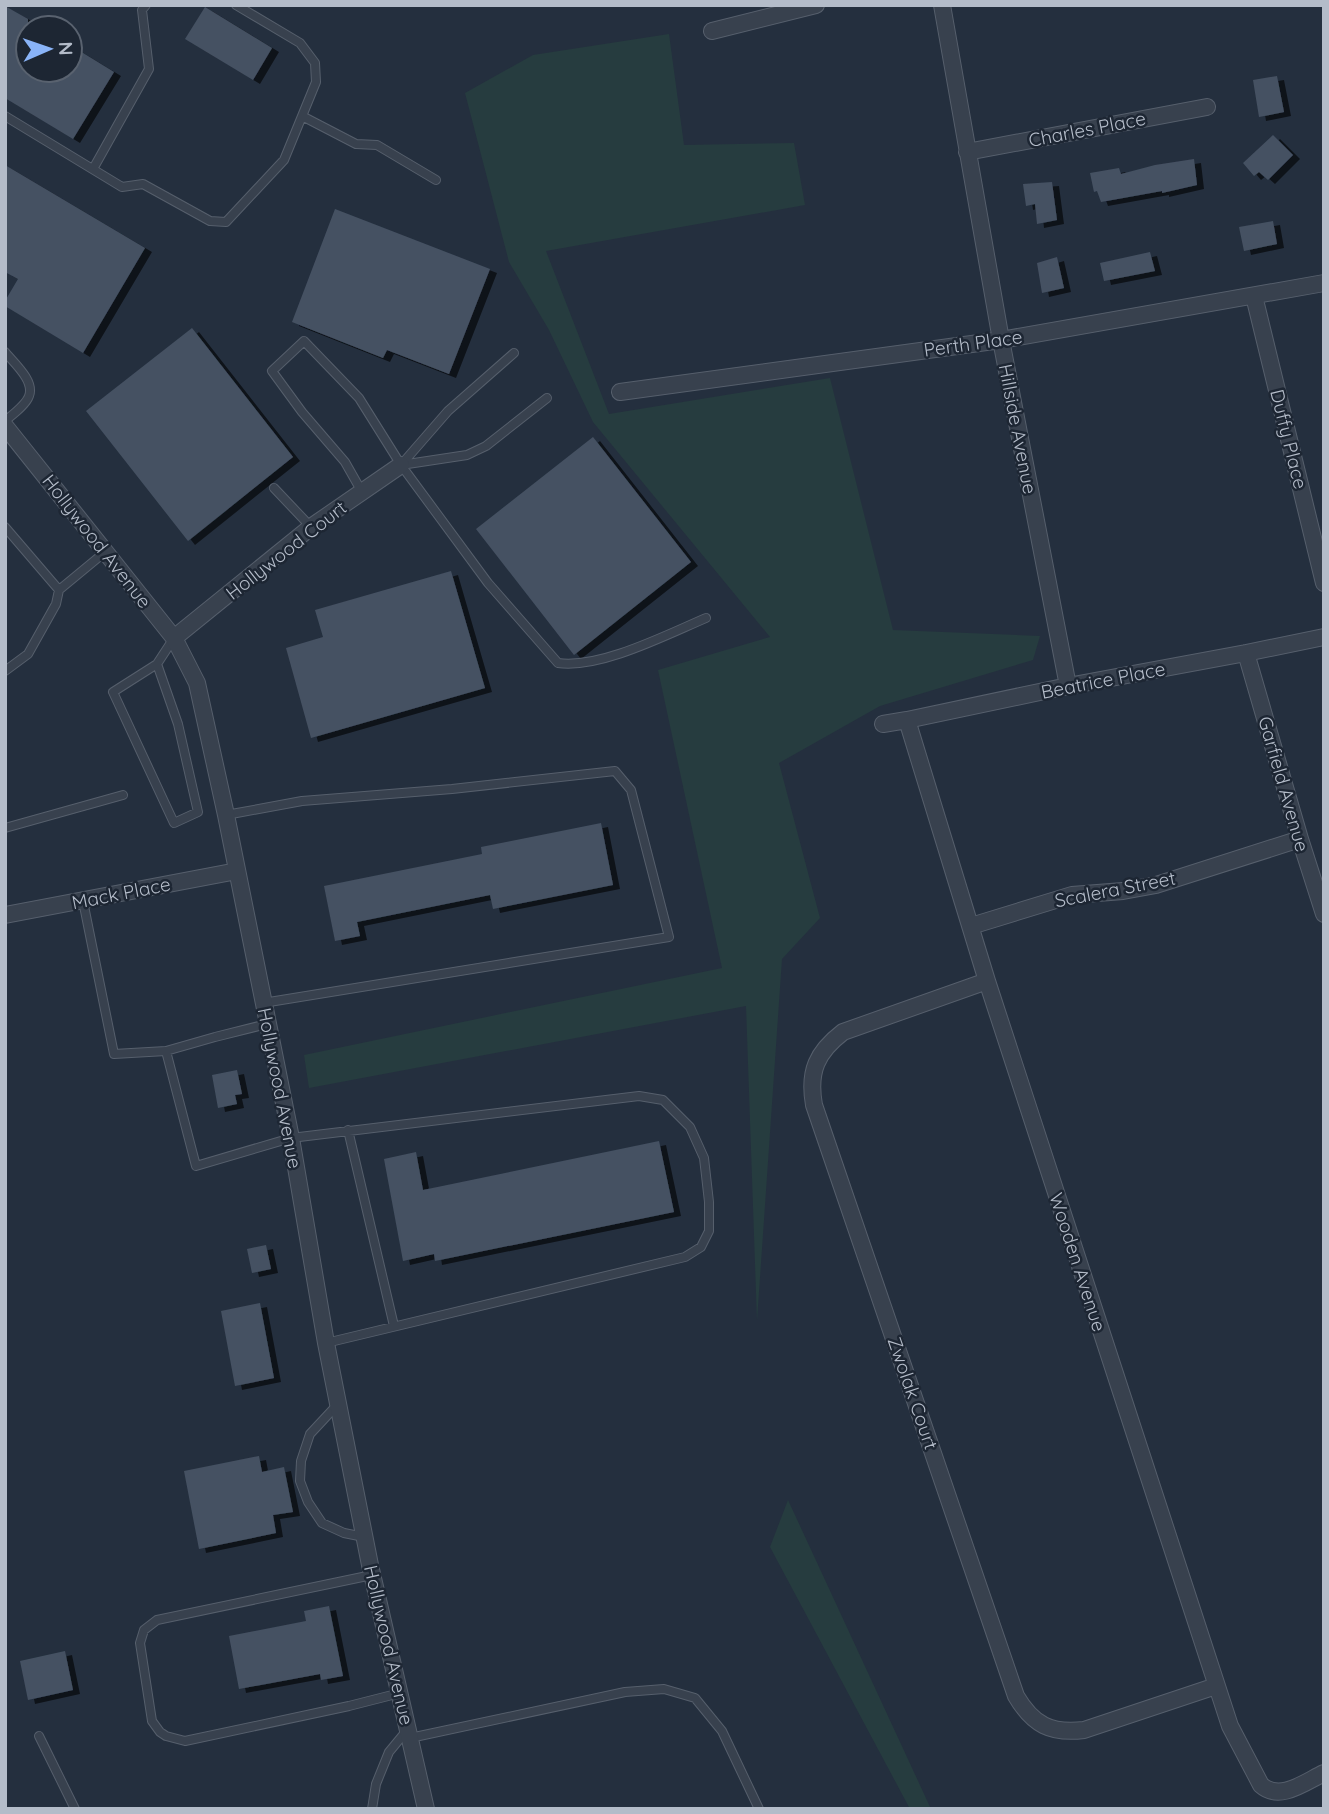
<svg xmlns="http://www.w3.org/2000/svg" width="1329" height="1814" font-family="Quicksand,sans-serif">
<defs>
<filter id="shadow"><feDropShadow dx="7" dy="4" stdDeviation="0" flood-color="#0009"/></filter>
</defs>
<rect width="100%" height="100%" fill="#242f3e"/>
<path fill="#263c3f" d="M669,34L684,145L794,143L805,205L546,251L609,414L830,378L893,630L1040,636L1033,660L880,706L779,763L820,918L782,959L757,1321L746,1006L309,1088L304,1055L722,968L658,670L770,637L593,422L549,330L509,262L465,93L533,55Z
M788,1500L931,1809H910L770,1547Z"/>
<path fill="#455162" filter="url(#shadow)" d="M5,6L28,19V70H70V45L114,72L73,139L5,98Z
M205,7L272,48L253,80L185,39Z
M1277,76L1284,112L1259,117L1253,80Z
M1273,135L1293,155L1268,180L1259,172L1254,176L1243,163Z
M1194,159L1197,185L1162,193V191L1101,202L1097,191L1094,192L1090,173L1119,168L1121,174L1155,165Z
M5,165L145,248L83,353L5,306V301L18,279L5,272Z
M1052,182L1057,220L1037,224L1035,204L1026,206L1023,184Z
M335,209L490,269L449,374L387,350L383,358L292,322Z
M1273,221L1277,244L1244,251L1239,227Z
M1150,252L1155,271L1104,281L1100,263Z
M1057,257L1064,288L1042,293L1037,263Z
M192,328L293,457L188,541L86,411Z
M593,437L691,562L574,655L476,529Z
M451,571L485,688L311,738L286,648L323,637L315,610Z
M601,823L613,885L493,909L490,895L357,922L360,936L335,941L324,886L482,854L481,847Z
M237,1070L242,1094L235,1095L237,1104L218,1108L212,1075Z
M659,1141L674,1212L435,1261L434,1254L403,1261L384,1159L416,1152L423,1190Z
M266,1245L271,1269L252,1273L247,1249Z
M260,1303L274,1378L235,1386L221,1311Z
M259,1456L262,1472L284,1467L293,1512L273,1515L276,1533L199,1549L184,1471Z
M329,1606L343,1676L321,1680L320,1674L239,1689L229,1636L306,1621L304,1611Z
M65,1651L73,1690L28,1700L20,1661Z"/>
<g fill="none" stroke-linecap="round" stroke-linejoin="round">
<g stroke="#565f6c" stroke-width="10">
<path id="lane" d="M5,116L122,187L143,184L210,221L226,222L284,160L316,82L315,63L300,43L236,5
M302,116L356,144L377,145L436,180
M93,169L149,69L142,10L146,5
M5,352C14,363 35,381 29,396C26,405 12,415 5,421
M401,465L467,455L486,446L547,398
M401,465L448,411L514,353
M274,488L311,527
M362,492L345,462L302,412L272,371L304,341L359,398L401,465L488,583L558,663C600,669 666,635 706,618
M5,527L59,590
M157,664L178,724L198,812L174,823L113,692L157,664L174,638
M5,671L28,654L56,604L59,590L105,552
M226,815L302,801L452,789L615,771L631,790L669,937L263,1003
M5,828L123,795
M83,901L114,1054L166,1051L215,1037L267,1024
M166,1051L196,1166L291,1138L639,1096L663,1100L690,1127L704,1158L709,1202V1231L701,1247L685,1257L326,1343
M348,1130L394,1326
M338,1404L310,1434L301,1461L300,1481L308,1502L322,1523L344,1533L364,1537
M372,1575L157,1620L144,1630L140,1643L152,1721L160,1732L166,1736L185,1741L349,1706L400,1693
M39,1736L75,1809
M410,1738L625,1692L664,1689L695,1698L722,1731L759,1809
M372,1809L376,1784L389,1752L408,1729"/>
</g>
<g stroke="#565f6c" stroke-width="18">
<path id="street" d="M942,5L1001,340L1068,686
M712,31L816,5
M967,152L1207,107
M1254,296L1324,583
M620,392L1001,340L1324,283
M5,426L174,638L197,683L226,815L291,1138L326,1343L370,1565L426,1809
M174,638L311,527L401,465
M1246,653L1300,839L1324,914
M907,720L987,981L1230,1726L1261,1785C1280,1802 1305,1782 1324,1773
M883,724L907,720L1068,686L1246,653L1324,637
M5,915L237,871
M971,926L1072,895L1123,891L1156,885L1300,839
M987,981L843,1032C817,1052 808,1071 814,1105L1016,1696C1033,1725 1051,1734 1084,1730L1216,1686"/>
</g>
<use href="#lane" stroke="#38414e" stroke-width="8"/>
<use href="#street" stroke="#38414e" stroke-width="16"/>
</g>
<g text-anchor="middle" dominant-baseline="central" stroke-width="5" stroke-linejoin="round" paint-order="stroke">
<g font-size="19" fill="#b4bcc9" stroke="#1d2633">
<text transform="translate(1087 129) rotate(-11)">Charles Place</text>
<text transform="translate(973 343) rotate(-8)">Perth Place</text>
<text transform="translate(1018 429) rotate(79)">Hillside Avenue</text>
<text transform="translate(1289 439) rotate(76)">Duffy Place</text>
<text transform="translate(97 541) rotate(52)">Hollywood Avenue</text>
<text transform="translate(286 550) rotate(-38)">Hollywood Court</text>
<text transform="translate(1103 680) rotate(-11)">Beatrice Place</text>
<text transform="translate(1284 784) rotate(74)">Garfield Avenue</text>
<text transform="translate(1115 889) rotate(-11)">Scalera Street</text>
<text transform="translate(121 893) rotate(-11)">Mack Place</text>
<text transform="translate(280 1088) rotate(79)">Hollywood Avenue</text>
<text transform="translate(1078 1262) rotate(72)">Wooden Avenue</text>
<text transform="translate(913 1393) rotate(71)">Zwolak Court</text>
<text transform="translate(389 1645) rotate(77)">Hollywood Avenue</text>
</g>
</g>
<rect width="1329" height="1814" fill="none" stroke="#b4bcc9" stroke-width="14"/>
<g transform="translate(49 49) rotate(88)"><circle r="33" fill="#1d2633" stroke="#59626f" stroke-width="2"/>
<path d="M0-5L12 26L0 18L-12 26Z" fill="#8ab4f8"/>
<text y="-10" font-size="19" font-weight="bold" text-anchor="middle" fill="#b4bcc9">N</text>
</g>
</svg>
